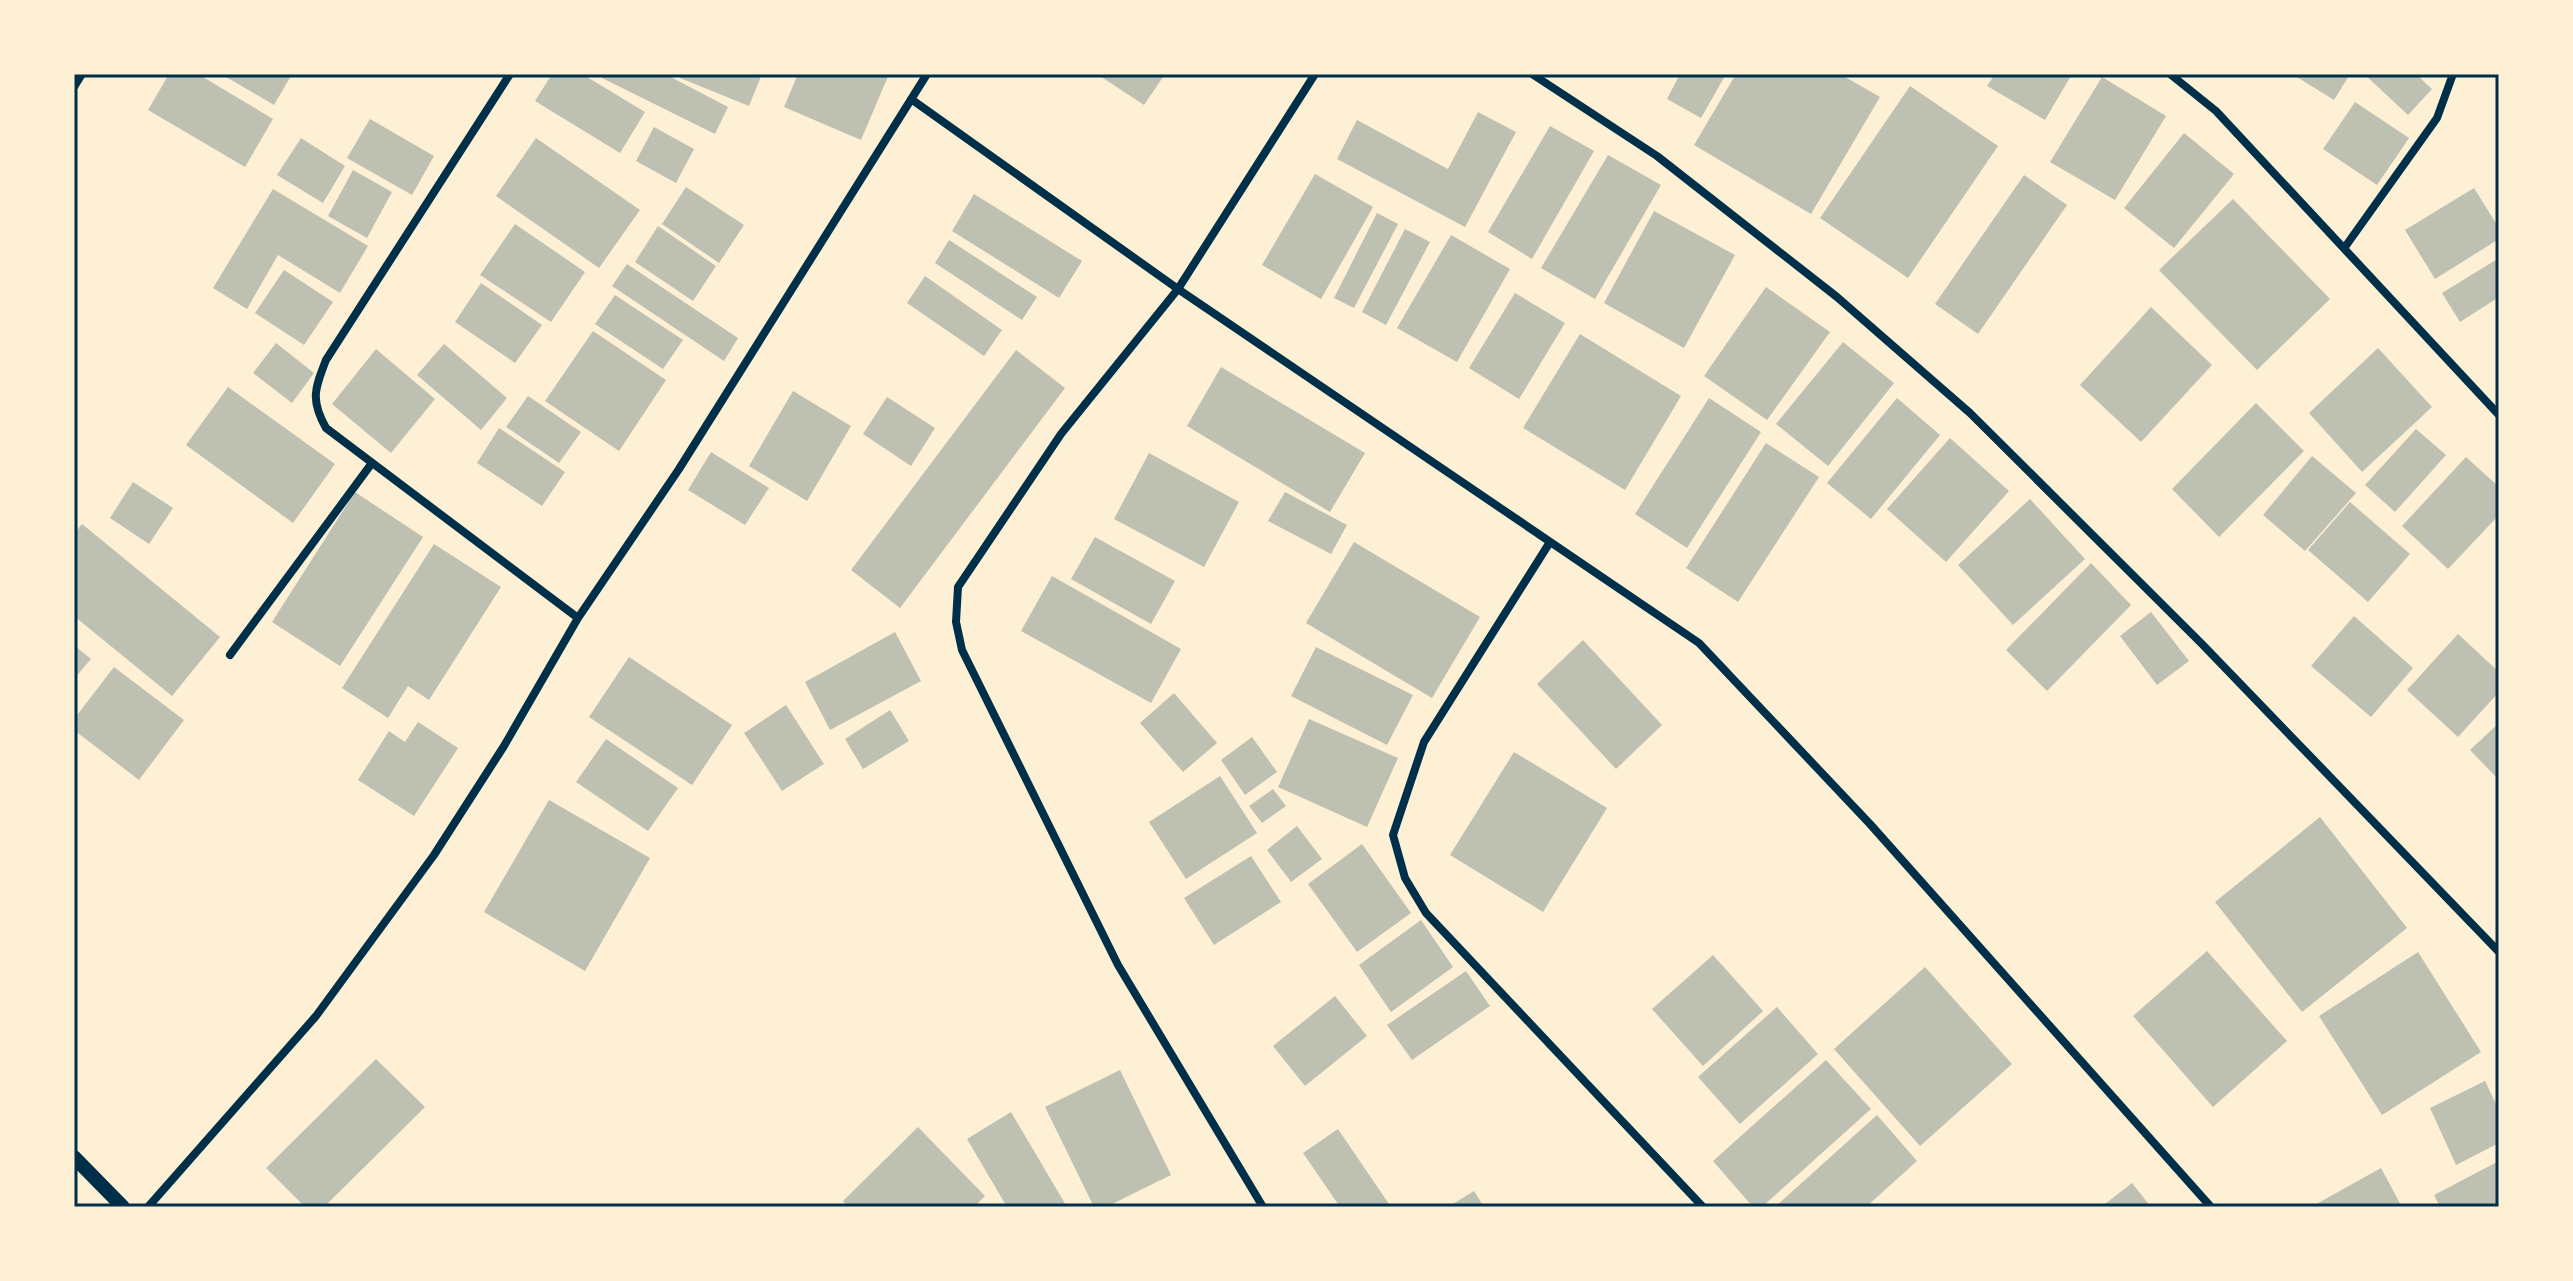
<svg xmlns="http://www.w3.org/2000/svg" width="2573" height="1281" font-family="'Noto Sans',sans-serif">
<rect width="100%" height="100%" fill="#fdf0d5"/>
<path fill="#bec0b2" d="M169,74H198L273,119L245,167L148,110Z
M221,74H292L274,105Z
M552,74H582L645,112L620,153L535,101Z
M604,74H665L728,107L715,134L602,78Z
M682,74H762L749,106L680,78Z
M798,74H889L861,140L784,107Z
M1097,74H1165L1144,105Z
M1680,74H1726L1701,118L1667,99Z
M1736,74H1840L1880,97L1811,214L1694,145Z
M1995,74H2072L2045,120L1987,86Z
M2292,74H2350L2334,100Z
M2364,74H2416L2432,89L2408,115Z
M2102,77L2166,116L2115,200L2050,162Z
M1910,86L1998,146L1908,278L1820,218Z
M2355,102L2409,138L2377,185L2323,149Z
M1478,112L1516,132L1465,227L1337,159L1357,120L1448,169Z
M370,119L434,156L412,195L347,158Z
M1550,126L1594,151L1532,259L1488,232Z
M654,127L694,149L676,183L636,161Z
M2184,133L2234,174L2174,248L2124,208Z
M301,138L345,166L323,203L277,175Z
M536,138L640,210L599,268L496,196Z
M1608,155L1661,185L1595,299L1541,268Z
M353,170L392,192L367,238L328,216Z
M1315,174L1373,207L1321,299L1262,265Z
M2024,175L2067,205L1978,334L1935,304Z
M686,187L744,225L719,263L662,224Z
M2474,188L2499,228V239L2435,279L2405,230Z
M273,189L368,246L340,293L278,255L247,309L213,288Z
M974,194L1082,261L1059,298L952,231Z
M2233,199L2330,299L2257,370L2159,270Z
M1654,211L1735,255L1684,348L1604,303Z
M1377,213L1398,224L1354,308L1334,298Z
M515,224L585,272L551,322L480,275Z
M658,226L716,266L693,301L635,262Z
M1405,229L1430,242L1386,325L1362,312Z
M1451,235L1510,269L1457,362L1397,328Z
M949,240L1037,297L1022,320L935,263Z
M2499,258V297L2460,322L2442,293Z
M627,264L738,338L724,361L612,286Z
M284,270L333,302L304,345L255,313Z
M925,276L1002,330L984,356L907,303Z
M481,283L542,325L515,363L455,322Z
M1766,287L1830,332L1767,420L1704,376Z
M1515,293L1565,323L1519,399L1469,368Z
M615,295L683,340L663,369L595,324Z
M2151,307L2212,365L2141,442L2080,385Z
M593,331L666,380L619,451L545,401Z
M1580,334L1681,396L1625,490L1523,428Z
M1843,342L1894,383L1828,466L1776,424Z
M276,343L314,373L292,403L253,373Z
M444,344L507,398L481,430L417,375Z
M2378,348L2432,407L2362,472L2309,413Z
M376,349L435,399L391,453L332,404Z
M1016,350L1065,388L900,608L851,570Z
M1221,367L1365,453L1330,512L1187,426Z
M228,387L335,464L293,523L186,445Z
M793,391L851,426L807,501L749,466Z
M528,396L581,432L559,463L506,427Z
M887,397L935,428L911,466L863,434Z
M1709,398L1761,432L1687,548L1635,514Z
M1897,398L1940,435L1871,519L1827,483Z
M2256,403L2304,451L2219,537L2172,489Z
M499,428L565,472L542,506L477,463Z
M2416,429L2446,455L2395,512L2365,485Z
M1950,438L2009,491L1946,562L1887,509Z
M1766,443L1819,477L1738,602L1686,568Z
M711,452L769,488L745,525L688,490Z
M1149,453L1239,502L1204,567L1114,519Z
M2312,456L2356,493L2305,551L2263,515Z
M2466,457L2499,487V515L2448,569L2402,526Z
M133,482L173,508L149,544L110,518Z
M355,492L423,537L340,666L272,622Z
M1285,492L1347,525L1331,554L1268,521Z
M2030,499L2085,559L2013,625L1958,565Z
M2350,502L2410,554L2368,602L2308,550Z
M82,524L220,637L172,696L74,616V534Z
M1095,537L1175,581L1151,624L1071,579Z
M1354,542L1480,617L1432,698L1306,623Z
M434,544L501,587L429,700L408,686L388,718L342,688Z
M2091,563L2131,605L2047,691L2006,650Z
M1052,576L1181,649L1151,703L1021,631Z
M2151,612L2189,661L2157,685L2120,636Z
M2354,616L2413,668L2371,717L2311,666Z
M895,632L921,681L830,730L805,682Z
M2458,634L2499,672V692L2458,737L2407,690Z
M1583,640L1662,725L1616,769L1537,684Z
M74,645L91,659L74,679Z
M1316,647L1413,695L1387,745L1291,696Z
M629,657L732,725L692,785L589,717Z
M114,667L184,720L139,780L74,730V719Z
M1174,693L1217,743L1183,772L1140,723Z
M786,705L824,764L782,791L744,733Z
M890,710L909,741L863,769L845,739Z
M1309,719L1398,758L1367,827L1278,787Z
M418,722L458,748L414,816L358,780L389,731L405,742Z
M2499,723V780L2470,750Z
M1252,737L1277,772L1245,795L1221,760Z
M606,739L678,788L648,831L576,782Z
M1514,752L1607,808L1543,912L1450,855Z
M1220,776L1257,833L1186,879L1149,822Z
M1273,789L1286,806L1262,823L1249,806Z
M549,800L650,858L585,971L484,912Z
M2320,817L2407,928L2302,1012L2215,902Z
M1297,826L1322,859L1291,882L1267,850Z
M1362,844L1411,913L1357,952L1308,884Z
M1251,856L1281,902L1214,945L1184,898Z
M1421,920L1453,967L1391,1012L1359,965Z
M2207,951L2287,1041L2213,1107L2133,1016Z
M2418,952L2481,1052L2382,1115L2319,1016Z
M1713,955L1763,1011L1703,1066L1652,1009Z
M1925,967L2012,1064L1920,1146L1834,1049Z
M1466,971L1490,1006L1412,1060L1387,1025Z
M1335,996L1367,1036L1305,1086L1273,1046Z
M1777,1007L1818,1054L1740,1124L1698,1077Z
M376,1059L425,1107L324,1207H305L266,1168Z
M1826,1060L1871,1109L1762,1207H1753L1713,1161Z
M1120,1070L1171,1175L1106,1207H1094L1045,1107Z
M2485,1081L2499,1110V1143L2456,1165L2430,1108Z
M1011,1112L1067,1207H1007L967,1139Z
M1877,1115L1917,1161L1866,1207H1775Z
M918,1127L985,1196L974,1207H848L843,1201Z
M1338,1129L1391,1207H1340L1303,1153Z
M2499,1161V1207H2440L2434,1195Z
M2381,1168L2402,1207H2311Z
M2132,1183L2151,1207H2101Z
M1474,1191L1484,1207H1448Z"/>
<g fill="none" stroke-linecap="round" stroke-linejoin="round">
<path stroke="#003049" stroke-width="8" d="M510,74L326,360C315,388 310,400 326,428L578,618
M1532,74L1657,156L1837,297L1970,413L2201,643L2499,952
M2170,74L2216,111L2499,415
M74,87L82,74
M911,99L1178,289L1699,643L1870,824L2211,1207
M2345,247L2437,118L2453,74
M1550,542L1424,742L1393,835L1405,878L1426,913L1703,1207
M230,655L372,463
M148,1207L316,1016L434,855L504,746L578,618L679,469L927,74
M1263,1207L1118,965L962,650L956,622L958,587L1061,434L1178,289L1315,74"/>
<path stroke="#003049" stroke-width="14" d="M74,1157L123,1207"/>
</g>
<rect width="2573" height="1281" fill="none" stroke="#fdf0d5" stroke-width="152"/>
<rect x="76" y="76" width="2421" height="1129" fill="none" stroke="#003049" stroke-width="3"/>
</svg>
